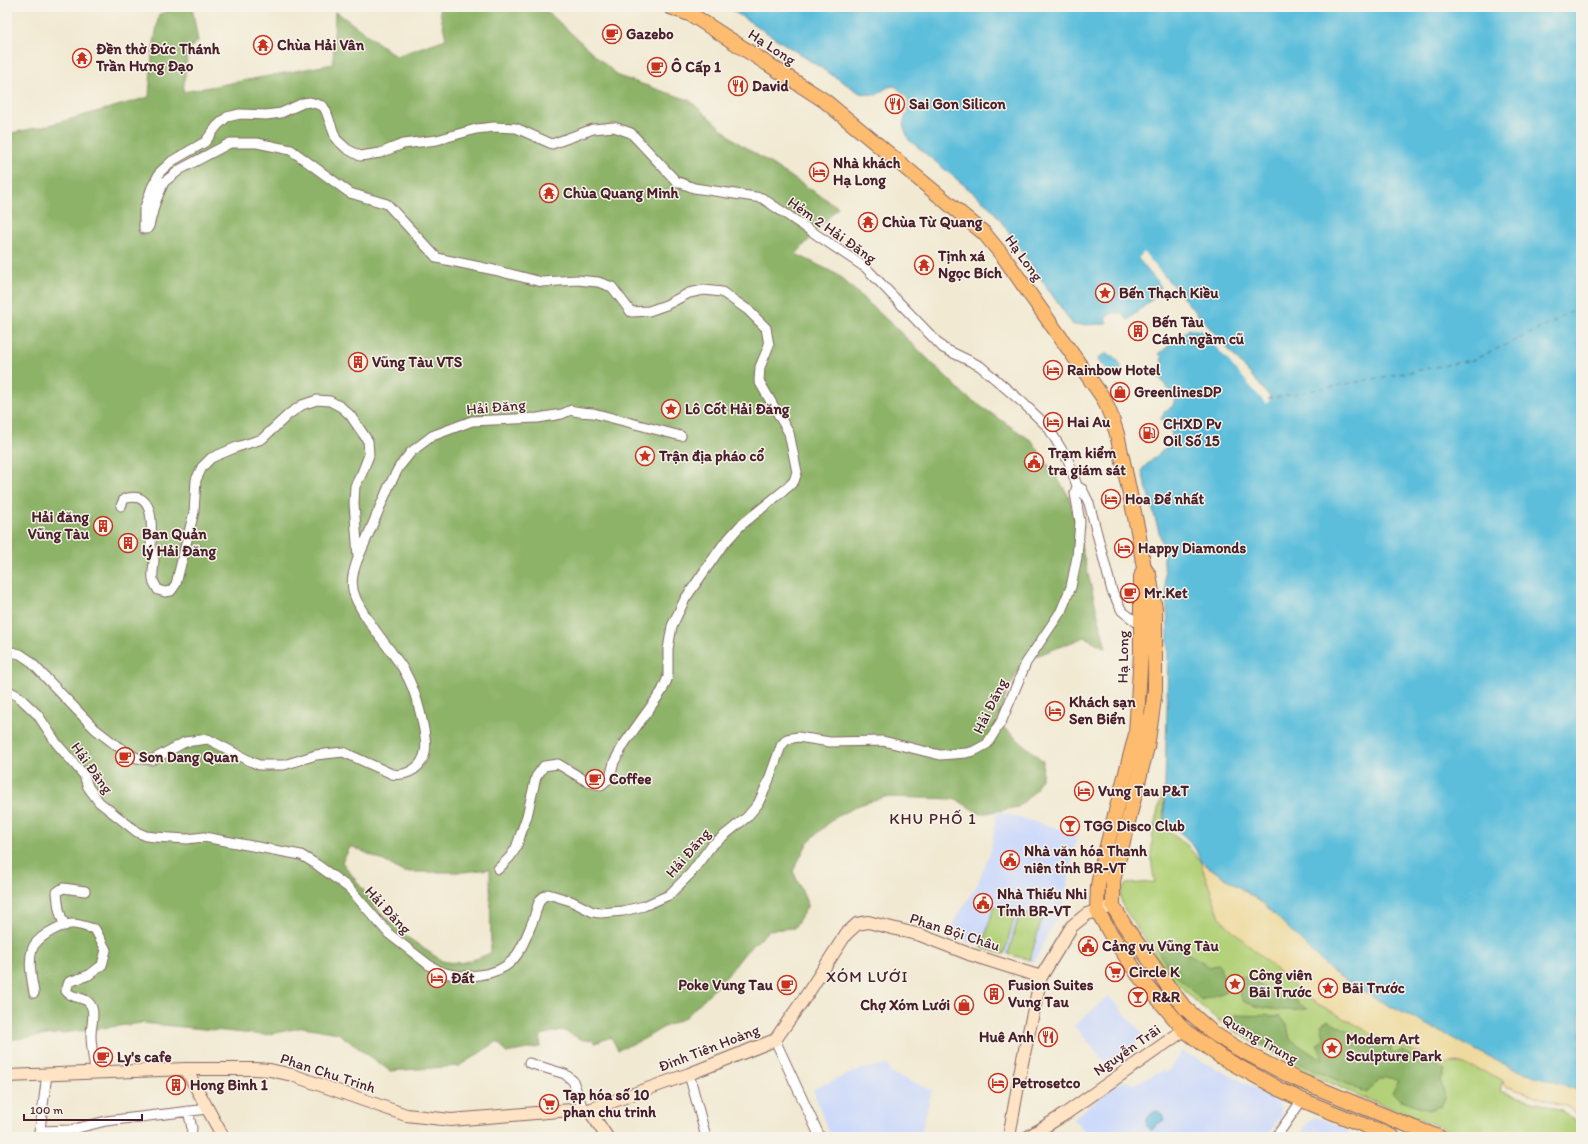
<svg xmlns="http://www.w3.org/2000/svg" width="1588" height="1144" font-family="Itim,sans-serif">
<rect width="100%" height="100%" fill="#f7f3e8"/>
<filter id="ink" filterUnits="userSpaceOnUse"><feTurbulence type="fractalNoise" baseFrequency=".025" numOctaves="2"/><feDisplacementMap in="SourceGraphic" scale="8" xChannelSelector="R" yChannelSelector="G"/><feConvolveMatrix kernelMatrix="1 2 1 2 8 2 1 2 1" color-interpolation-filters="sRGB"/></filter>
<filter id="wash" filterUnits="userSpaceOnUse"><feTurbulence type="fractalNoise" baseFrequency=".012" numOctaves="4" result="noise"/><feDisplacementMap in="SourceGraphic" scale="16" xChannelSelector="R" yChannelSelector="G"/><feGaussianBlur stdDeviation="0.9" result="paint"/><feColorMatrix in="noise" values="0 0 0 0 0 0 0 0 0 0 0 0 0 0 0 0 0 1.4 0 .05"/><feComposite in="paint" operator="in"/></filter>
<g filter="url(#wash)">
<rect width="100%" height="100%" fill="#f1e9d2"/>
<path fill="#cedafa" d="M997,811L1077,834L1064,903L1034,962L946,935L978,883L991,850Z
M1109,996L1144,1036L1107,1064L1074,1026Z
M1182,1051L1276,1099L1280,1109L1281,1116L1266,1137H1091L1073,1119L1117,1083L1126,1081L1134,1084L1157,1073L1163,1071L1167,1073Z
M888,1065L890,1073L932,1090L920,1137H830L813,1089L861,1069Z
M1315,1117L1344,1128L1353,1137H1298L1308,1123Z"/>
<path fill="#b2d178" stroke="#7e7852" d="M1163,789L1164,827L1154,826Z
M1154,827L1165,829L1187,845L1200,861L1220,917L1226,924L1309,999L1382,1039L1448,1064C1463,1059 1489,1074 1503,1080L1500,1091L1561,1110L1581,1125V1137H1476L1451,1131L1364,1098L1313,1075L1250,1040L1218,1020L1201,1006L1184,990L1164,968L1123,907C1120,896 1119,893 1126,884L1155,882C1150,862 1151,847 1154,827Z
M994,906L1016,912L1004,954L982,948Z
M1020,912L1042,918L1030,960L1008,954Z"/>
<path fill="#8db368" stroke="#6c694a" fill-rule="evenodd" d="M186,7H192L198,41L188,50L183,92L333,64L335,11L396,56L446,39L439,7H534L549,13L618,76L689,100L737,142L838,207L796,254L838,275L898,330L967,397L1032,441L1069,496L1106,648L1085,637L1023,661L1006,695L997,722L1043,761L1042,776L1035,791L1018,807L980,814L956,799L885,797L859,805L834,818L808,842L793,871L808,905L794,928L769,930L745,953L726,977L686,1017L664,1027L644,1039L618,1050L611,1037L595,1043L593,1040H583L562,1030L541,1035L540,1047L506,1053L498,1041L459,1066L390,1071L338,1033L304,1027L265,1035L142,1023L7,1040V134L50,125L149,97L152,55L159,14ZM351,846L386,862L403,872H463L490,869L491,953C473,960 462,966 442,961L404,935L379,911L342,862Z
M1163,941C1179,950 1195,956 1210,967L1219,964L1228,991L1201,1000L1169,968L1157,950Z
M1237,976L1251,978L1275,997L1290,996L1301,1005L1308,1009C1287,1012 1262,1010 1243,1001L1236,984Z
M1234,1015L1280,1016L1287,1025L1290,1039L1315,1056L1323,1059L1317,1044L1325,1040L1321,1025L1328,1020L1371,1043L1391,1047V1052L1395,1054L1402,1051L1445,1070L1441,1082L1445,1098L1441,1106L1429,1110L1399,1099L1392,1092L1399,1081C1383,1073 1377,1081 1367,1093C1322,1073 1273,1055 1234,1024Z"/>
<path fill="#eeda9e" stroke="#9c7c64" d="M1200,861L1264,904L1331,971L1511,1068L1581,1090V1118L1568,1107L1505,1086L1503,1080L1480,1070L1455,1062L1448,1064L1382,1039L1309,999L1256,952L1226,924L1220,917Z"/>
<path fill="#5cbedb" stroke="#536e83" d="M727,7H1581V1090L1511,1068L1376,999L1331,971L1264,904L1200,861C1196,842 1178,831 1164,820L1167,711L1168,627L1163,546L1142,472L1143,468C1150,461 1173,445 1172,435C1171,429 1165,424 1161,419L1165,411L1173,406L1175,397L1154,371L1155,372L1161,366L1162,357L1159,354L1189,329L1201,330L1266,403L1271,398L1144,253L1138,258L1161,286L1157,295L1128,320L1121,313C1114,312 1110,314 1105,318L1107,322L1105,324L1073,325L998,217L987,204L909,140L903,125C908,105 916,103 895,86L888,87L876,95L860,93Z
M1106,354C1114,355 1117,359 1121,366L1120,372L1116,374C1109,372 1101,366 1098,360C1100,356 1102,355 1106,354Z
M1157,1111L1163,1114L1165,1120L1157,1124L1153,1129L1151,1131L1147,1127C1145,1119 1149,1114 1157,1111Z"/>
<path fill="#f1e9d2" d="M1144,252L1173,287L1172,289L1144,255L1141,258L1163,285V288L1138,258Z
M1201,319L1271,399L1266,404L1201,330L1189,329L1191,327L1202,329L1266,401L1268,398L1199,320Z"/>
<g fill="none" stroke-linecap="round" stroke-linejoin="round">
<path stroke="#505769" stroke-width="1" stroke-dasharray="5 4" stroke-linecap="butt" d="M1267,399L1473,360L1548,325L1581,305"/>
</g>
</g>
<g filter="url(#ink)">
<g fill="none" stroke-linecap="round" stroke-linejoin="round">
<g stroke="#846665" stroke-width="11">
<path id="street" d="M121,506L124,499C155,489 152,526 151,545C151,550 153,555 154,560C154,566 152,573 153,579C153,583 157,587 158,590L165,592L171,591L176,584L194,512L196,480L202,467L211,458L237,447L262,439L289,414L302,405L317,400L330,401L341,407L350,415L368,441L369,455L362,473L355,486L354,503L358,557
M7,651L20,654L29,660L95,729L117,746L137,758L152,760L185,742L208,739L250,761L259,765H284L316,755L343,752L392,774C403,776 411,773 419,765C428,754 426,742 424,730C420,708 414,686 402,667C387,644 368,625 356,599C350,586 352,575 357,561L389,486L399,467L411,452L432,436L472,421L538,418L562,414L571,410C578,413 586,412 593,413L681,436
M7,690L18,696L38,715L57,744L84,775L88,787L99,802L137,832L146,836L155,837L187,839L204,837L301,855L316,864L349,888L389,934L429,965C444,975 461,978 479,975C514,971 520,952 532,923C535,917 537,905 540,900C541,898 545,896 548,894L571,901L593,912L600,913L623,911L644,906L669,895L691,873L711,846L747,817L758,804L768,782L781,746L787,739L798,737L830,742L883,741L940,755L966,753L974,751L987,744L1002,720L1026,663L1061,611L1071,587L1077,557L1080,522L1075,493L1077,486L1082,489L1089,503L1112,591L1122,611L1140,625
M498,869L510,857L516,848L527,816L536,777L544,766L558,764L588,782L601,785L610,778L614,762L624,744L662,691L668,677V649L672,626L685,599L722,546L740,526L788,487L794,481L797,472L789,433L759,381L760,367L769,345L766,328L748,310L722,292L704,290L689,293L666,305L649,311L631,312L612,287L598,282L577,280L542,282L494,270L437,258L387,204L350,193L291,150L257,143H230L181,169L164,182L155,203L149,226L147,229H144V210L152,187L160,172L172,161L205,142L217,126L227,117L240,114L266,115L281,113L303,103L310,102L323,106L326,111L336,139L347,149L360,156L380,153L403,144L437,140L476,129L494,127L516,128L552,144L593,129L614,127L631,133L676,181L694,188L762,198L866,268L943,348L980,366L1022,402L1048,427L1069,462L1077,486
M65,926C59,914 58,905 57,892L63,888L85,891
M34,993C32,980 28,963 32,950C35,938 59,925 71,924C79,923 88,928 95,929L106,950L102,965L89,975L69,982L66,991C74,1000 85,996 90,1004C96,1012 91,1025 91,1035C91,1047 94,1060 95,1072
M775,1040L820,1137
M529,1063L565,1074L573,1081L583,1109
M689,1074L706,1137
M188,1111L192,1128L191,1137
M39,1131L70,1130L106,1121L208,1109
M39,1137L47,1074
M1276,1137L1302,1100"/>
</g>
<g stroke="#846665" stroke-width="14">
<path id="secondary" d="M186,1069L223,1137
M7,1076L186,1069H255L270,1070L292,1075L406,1115L451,1120L583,1109L589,1110
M589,1110L689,1074L775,1040L808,993L846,934L857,924L868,922L920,935L969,954L1041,977
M589,1110L607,1137
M1009,1137L1022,1063L1041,977L1072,926L1087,914L1113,906
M1028,1137L1065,1114L1184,1030"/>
</g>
<g stroke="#846665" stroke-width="16">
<path id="primary" d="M670,7L692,15L825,101L984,233L1003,256L1104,399L1111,416L1117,434L1138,531L1144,568L1149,575L1155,609V690L1152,713L1147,747L1113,881V906L1125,926L1170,989L1185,1008L1213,1033L1235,1047L1296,1079L1412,1127L1439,1137
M1144,568L1141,577V653L1136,734L1101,869L1098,886L1097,910L1110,933L1139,976L1184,1030L1221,1057L1281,1090L1302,1100L1393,1137"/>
</g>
<use href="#street" stroke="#fff" stroke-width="9"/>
<use href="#secondary" stroke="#fee4c5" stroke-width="12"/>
<use href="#primary" stroke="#fdbc6f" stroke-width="14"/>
</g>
</g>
<defs>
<g id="cafe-ring" transform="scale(1)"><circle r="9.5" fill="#f7f3e8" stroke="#c8321e" stroke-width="1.5"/><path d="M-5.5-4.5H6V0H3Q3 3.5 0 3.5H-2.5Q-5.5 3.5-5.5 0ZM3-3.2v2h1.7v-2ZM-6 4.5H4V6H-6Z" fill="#c8321e"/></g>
<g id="temple-ring" transform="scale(1)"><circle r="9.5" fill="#f7f3e8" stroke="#c8321e" stroke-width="1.5"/><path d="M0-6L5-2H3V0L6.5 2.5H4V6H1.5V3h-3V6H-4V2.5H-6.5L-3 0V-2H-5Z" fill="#c8321e"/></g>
<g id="restaurant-ring" transform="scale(1)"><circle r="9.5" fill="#f7f3e8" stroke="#c8321e" stroke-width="1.5"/><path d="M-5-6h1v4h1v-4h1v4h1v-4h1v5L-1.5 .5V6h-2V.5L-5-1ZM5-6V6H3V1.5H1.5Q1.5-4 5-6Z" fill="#c8321e"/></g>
<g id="hotel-ring" transform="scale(1)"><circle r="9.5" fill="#f7f3e8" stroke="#c8321e" stroke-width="1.5"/><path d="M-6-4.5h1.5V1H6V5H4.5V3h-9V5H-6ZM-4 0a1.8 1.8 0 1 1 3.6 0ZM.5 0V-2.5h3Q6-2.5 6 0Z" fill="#c8321e"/></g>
<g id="sight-ring" transform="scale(1)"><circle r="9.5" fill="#f7f3e8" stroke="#c8321e" stroke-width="1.5"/><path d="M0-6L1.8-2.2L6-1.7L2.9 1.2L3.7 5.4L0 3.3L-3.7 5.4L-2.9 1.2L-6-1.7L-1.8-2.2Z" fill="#c8321e"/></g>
<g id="building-ring" transform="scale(1)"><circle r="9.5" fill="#f7f3e8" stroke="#c8321e" stroke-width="1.5"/><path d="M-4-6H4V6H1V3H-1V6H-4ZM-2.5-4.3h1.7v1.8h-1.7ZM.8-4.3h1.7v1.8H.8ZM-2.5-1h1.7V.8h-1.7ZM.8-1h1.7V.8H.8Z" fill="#c8321e"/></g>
<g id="shop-ring" transform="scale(1)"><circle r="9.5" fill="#f7f3e8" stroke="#c8321e" stroke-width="1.5"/><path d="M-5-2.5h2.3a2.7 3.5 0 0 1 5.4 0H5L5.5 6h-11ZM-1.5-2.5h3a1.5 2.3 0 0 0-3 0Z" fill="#c8321e"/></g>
<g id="fuel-ring" transform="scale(1)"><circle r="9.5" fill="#f7f3e8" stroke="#c8321e" stroke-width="1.5"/><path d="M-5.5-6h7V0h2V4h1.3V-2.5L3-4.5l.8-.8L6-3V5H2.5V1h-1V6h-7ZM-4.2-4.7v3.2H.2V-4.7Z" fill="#c8321e"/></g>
<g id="civic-ring" transform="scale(1)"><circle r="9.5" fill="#f7f3e8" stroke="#c8321e" stroke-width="1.5"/><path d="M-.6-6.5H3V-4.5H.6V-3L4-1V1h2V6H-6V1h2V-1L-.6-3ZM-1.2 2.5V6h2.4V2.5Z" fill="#c8321e"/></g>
<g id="bar-ring" transform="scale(1)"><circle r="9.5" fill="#f7f3e8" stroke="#c8321e" stroke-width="1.5"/><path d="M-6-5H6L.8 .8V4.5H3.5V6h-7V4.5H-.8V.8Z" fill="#c8321e"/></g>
<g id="supermarket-ring" transform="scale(1)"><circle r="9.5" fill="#f7f3e8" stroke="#c8321e" stroke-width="1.5"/><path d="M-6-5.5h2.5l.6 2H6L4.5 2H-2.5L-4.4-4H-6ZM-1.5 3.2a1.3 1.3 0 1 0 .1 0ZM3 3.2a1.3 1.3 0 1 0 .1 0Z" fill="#c8321e"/></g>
</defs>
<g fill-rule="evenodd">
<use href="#cafe-ring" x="612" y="34"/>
<use href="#temple-ring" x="263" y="45"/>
<use href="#temple-ring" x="82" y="58"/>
<use href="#cafe-ring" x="657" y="67"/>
<use href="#restaurant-ring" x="738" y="86"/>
<use href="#restaurant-ring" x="895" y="104"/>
<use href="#hotel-ring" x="819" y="172"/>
<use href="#temple-ring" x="549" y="193"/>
<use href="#temple-ring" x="868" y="222"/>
<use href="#temple-ring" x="924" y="265"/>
<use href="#sight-ring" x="1105" y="293"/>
<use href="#building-ring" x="1138" y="331"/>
<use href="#building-ring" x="358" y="362"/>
<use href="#hotel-ring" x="1053" y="370"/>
<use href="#shop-ring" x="1120" y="392"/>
<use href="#sight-ring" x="671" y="409"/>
<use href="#hotel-ring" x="1053" y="422"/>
<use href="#fuel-ring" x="1149" y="433"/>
<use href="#sight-ring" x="645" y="456"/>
<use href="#civic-ring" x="1034" y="462"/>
<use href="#hotel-ring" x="1111" y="499"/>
<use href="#building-ring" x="103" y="526"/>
<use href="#building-ring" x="128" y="543"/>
<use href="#hotel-ring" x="1124" y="548"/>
<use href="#cafe-ring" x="1130" y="593"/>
<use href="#hotel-ring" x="1055" y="711"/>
<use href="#cafe-ring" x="125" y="757"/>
<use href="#cafe-ring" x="595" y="779"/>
<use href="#hotel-ring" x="1084" y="791"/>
<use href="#bar-ring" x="1070" y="826"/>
<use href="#civic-ring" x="1010" y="860"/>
<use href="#civic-ring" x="983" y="903"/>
<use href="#civic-ring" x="1088" y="946"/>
<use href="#supermarket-ring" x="1115" y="972"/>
<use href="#hotel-ring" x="437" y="978"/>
<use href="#sight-ring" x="1235" y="984"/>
<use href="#cafe-ring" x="787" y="985"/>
<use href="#sight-ring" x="1328" y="988"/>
<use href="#building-ring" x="994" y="994"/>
<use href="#bar-ring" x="1138" y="997"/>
<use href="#shop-ring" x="964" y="1005"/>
<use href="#restaurant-ring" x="1048" y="1037"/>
<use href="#sight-ring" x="1332" y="1048"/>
<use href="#cafe-ring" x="103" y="1057"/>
<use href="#hotel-ring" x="998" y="1083"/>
<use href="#building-ring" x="176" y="1085"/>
<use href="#supermarket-ring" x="549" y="1104"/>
</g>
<g text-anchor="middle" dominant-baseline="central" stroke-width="3" stroke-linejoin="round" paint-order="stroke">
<g font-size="15" font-weight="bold" fill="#4a1f2b" stroke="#f7f3e8" text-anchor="start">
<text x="626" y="34">Gazebo</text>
<text x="277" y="45">Chùa Hải Vân</text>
<text x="96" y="49">Đền thờ Đức Thánh<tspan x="96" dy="17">Trần Hưng Đạo</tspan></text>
<text x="671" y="67">Ô Cấp 1</text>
<text x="752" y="86">David</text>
<text x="909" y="104">Sai Gon Silicon</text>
<text x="833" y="163">Nhà khách<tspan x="833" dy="17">Hạ Long</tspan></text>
<text x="563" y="193">Chùa Quang Minh</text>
<text x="882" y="222">Chùa Từ Quang</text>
<text x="938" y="256">Tịnh xá<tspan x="938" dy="17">Ngọc Bích</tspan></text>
<text x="1119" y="293">Bến Thạch Kiều</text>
<text x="1152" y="322">Bến Tàu<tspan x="1152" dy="17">Cánh ngầm cũ</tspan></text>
<text x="372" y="362">Vũng Tàu VTS</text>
<text x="1067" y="370">Rainbow Hotel</text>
<text x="1134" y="392">GreenlinesDP</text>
<text x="685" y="409">Lô Cốt Hải Đăng</text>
<text x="1067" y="422">Hai Au</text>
<text x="1163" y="424">CHXD Pv<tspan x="1163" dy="17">Oil Số 15</tspan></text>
<text x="1048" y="453">Trạm kiểm<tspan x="1048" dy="17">tra giám sát</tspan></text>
<text x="659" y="456">Trận địa pháo cổ</text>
<text x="1125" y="499">Hoa Để nhất</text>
<text x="89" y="517" text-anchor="end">Hải đăng<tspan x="89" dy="17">Vũng Tàu</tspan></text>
<text x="142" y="534">Ban Quản<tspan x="142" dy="17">lý Hải Đăng</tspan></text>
<text x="1138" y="548">Happy Diamonds</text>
<text x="1144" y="593">Mr.Ket</text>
<text x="1069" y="702">Khách sạn<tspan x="1069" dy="17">Sen Biển</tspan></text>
<text x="139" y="757">Son Dang Quan</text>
<text x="609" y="779">Coffee</text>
<text x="1098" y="791">Vung Tau P&amp;T</text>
<text x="1084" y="826">TGG Disco Club</text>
<text x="1024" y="851">Nhà văn hóa Thanh<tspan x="1024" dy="17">niên tỉnh BR-VT</tspan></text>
<text x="997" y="894">Nhà Thiếu Nhi<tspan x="997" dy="17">Tỉnh BR-VT</tspan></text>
<text x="1102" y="946">Cảng vụ Vũng Tàu</text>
<text x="1129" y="972">Circle K</text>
<text x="1249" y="975">Công viên<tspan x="1249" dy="17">Bãi Trước</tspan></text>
<text x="451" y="978">Đất</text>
<text x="773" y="985" text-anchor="end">Poke Vung Tau</text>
<text x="1008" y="985">Fusion Suites<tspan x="1008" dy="17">Vung Tau</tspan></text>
<text x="1342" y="988">Bãi Trước</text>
<text x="1152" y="997">R&amp;R</text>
<text x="950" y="1005" text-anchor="end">Chợ Xóm Lưới</text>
<text x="1034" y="1037" text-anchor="end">Huê Anh</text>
<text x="1346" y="1039">Modern Art<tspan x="1346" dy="17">Sculpture Park</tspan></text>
<text x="117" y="1057">Ly's cafe</text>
<text x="1012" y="1083">Petrosetco</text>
<text x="190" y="1085">Hong Binh 1</text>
<text x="563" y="1095">Tạp hóa số 10<tspan x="563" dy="17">phan chu trinh</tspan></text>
</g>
<g font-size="15" fill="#4a1f2b" stroke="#f7f3e8">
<text transform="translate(772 47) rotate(33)">Hạ Long</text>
<text transform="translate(832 230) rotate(35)">Hẻm 2 Hải Đăng</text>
<text transform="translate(1024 258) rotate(54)">Hạ Long</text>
<text transform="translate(496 407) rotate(-5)">Hải Đăng</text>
<text transform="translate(1123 657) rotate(-89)">Hạ Long</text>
<text transform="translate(990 706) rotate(-64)">Hải Đăng</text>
<text transform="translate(92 768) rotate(54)">Hải Đăng</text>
<text transform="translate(688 853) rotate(-49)">Hải Đăng</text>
<text transform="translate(388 910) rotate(47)">Hải Đăng</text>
<text transform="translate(955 932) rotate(18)">Phan Bội Châu</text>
<text transform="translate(1260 1039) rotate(30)">Quang Trung</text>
<text transform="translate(709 1048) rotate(-21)">Đinh Tiên Hoàng</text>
<text transform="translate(1127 1050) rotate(-35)">Nguyễn Trãi</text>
<text transform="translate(328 1073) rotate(18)">Phan Chu Trinh</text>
</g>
<g font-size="16" letter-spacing="1" fill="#4a1f2b" stroke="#f7f3e8">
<text x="933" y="818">KHU PHỐ 1</text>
<text x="867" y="976">XÓM LƯỚI</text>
</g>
</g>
<rect width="1588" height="1144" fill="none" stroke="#f7f3e8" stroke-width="24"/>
<path d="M24 1114v6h118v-6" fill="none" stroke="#4a1f2b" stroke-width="2"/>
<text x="30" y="1114" font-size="12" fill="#4a1f2b" stroke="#f7f3e8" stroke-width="3" paint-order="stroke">100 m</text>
</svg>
